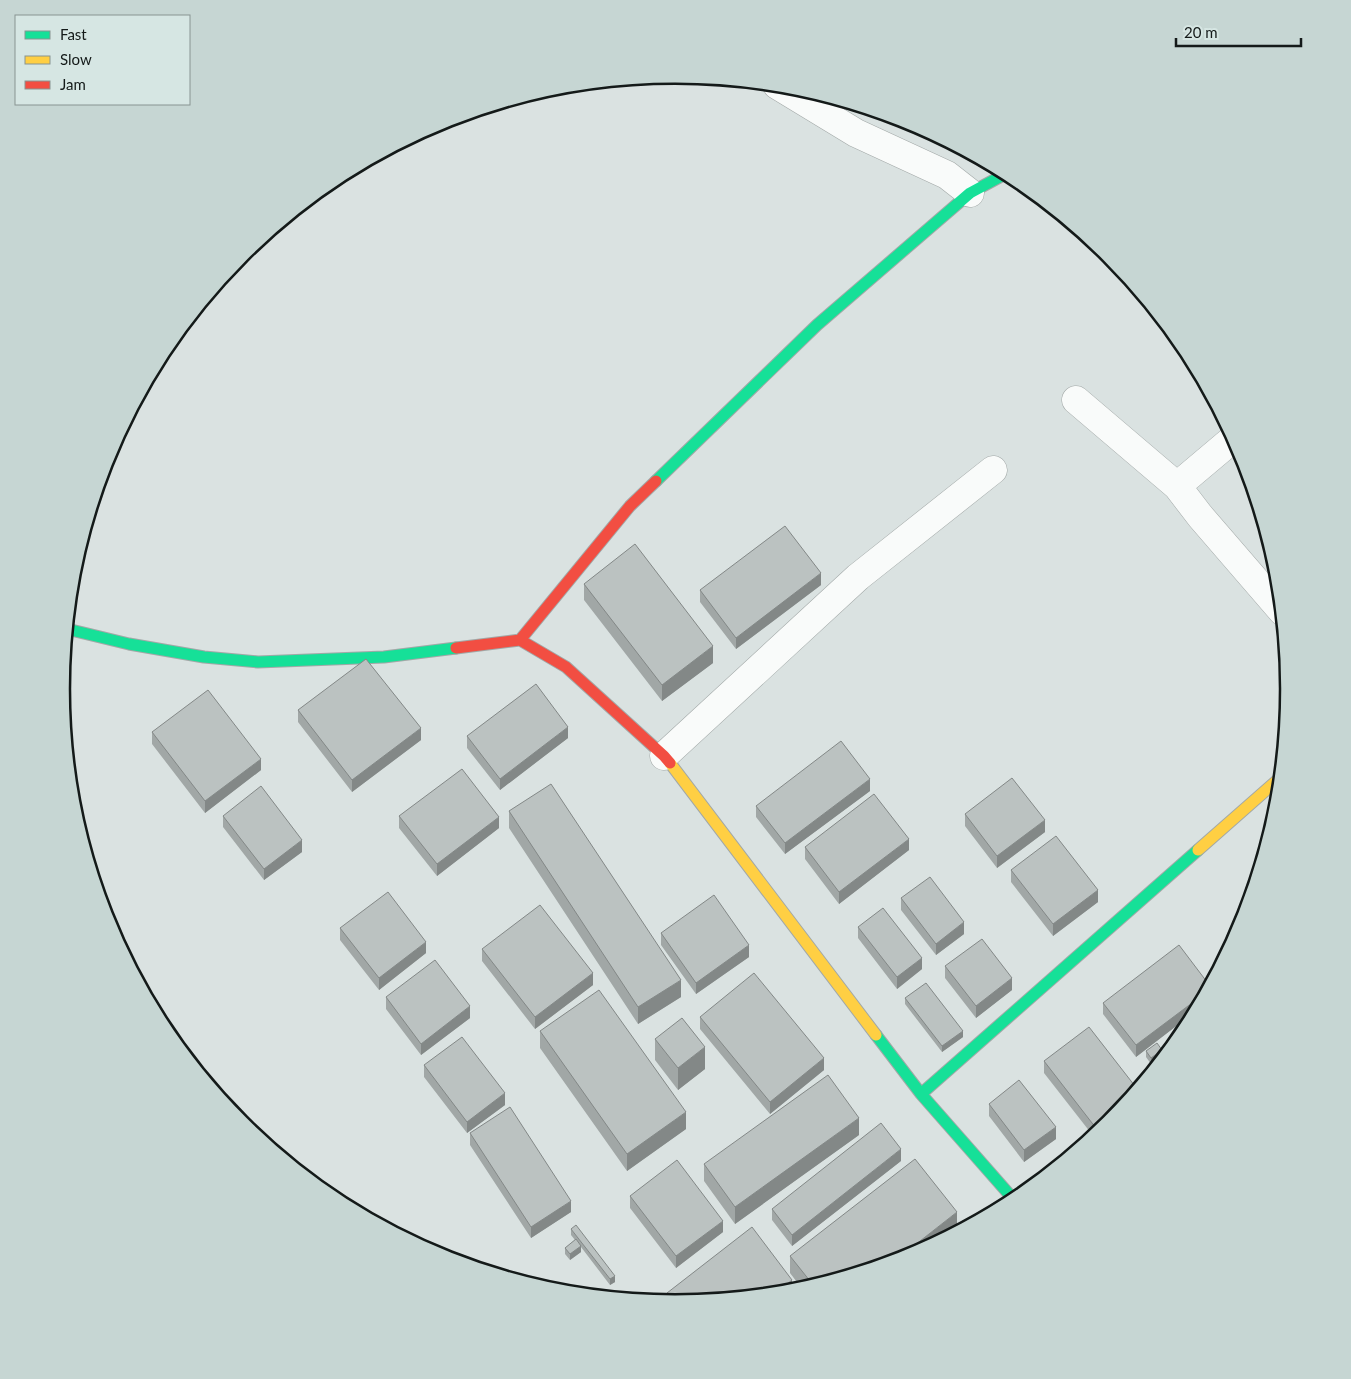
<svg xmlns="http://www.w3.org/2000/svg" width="1351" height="1379" font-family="Lato,sans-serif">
<rect width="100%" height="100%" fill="#dae2e1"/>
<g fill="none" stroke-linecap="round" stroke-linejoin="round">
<g stroke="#a2a8a7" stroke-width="29">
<path id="street" d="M777,85L856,133L947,175L970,193
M1076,400L1177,486
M1234,438L1177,486L1200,516L1282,611
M664,756L858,577L993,470"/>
</g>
<g stroke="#a2a8a7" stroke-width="13">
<path id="fast" d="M656,481L817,325L970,193L1007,173
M67,629L129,644L204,657L258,662L384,657L456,648
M876,1035L921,1094L1015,1201
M921,1094L1198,850"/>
</g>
<g stroke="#a2a8a7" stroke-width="13">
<path id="slow" d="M670,763L876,1035
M1198,850L1281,777"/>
</g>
<g stroke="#a2a8a7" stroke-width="13">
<path id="jam" d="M520,640L630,506L656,481
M456,648L520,640L566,667L664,756L670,763"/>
</g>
<use href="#street" stroke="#f9fbfa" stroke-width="28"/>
<use href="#fast" stroke="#16e098" stroke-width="11"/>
<use href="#slow" stroke="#ffcf43" stroke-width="11"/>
<use href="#jam" stroke="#f24e42" stroke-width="11"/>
</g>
<path fill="#a1a7a6" d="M584,584L713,663L662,701L584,600Z
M821,585L736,649L700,602V590Z
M298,710L421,740L352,792L298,722Z
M152,732L261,770L205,813L152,744Z
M467,736L568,738L500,790L467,748Z
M870,791L785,854L756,817V806Z
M509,811L681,997L638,1024L509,828Z
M965,814L1045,832L997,868L965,826Z
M223,816L302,852L264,880L223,827Z
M399,816L499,828L437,876L399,828Z
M805,847L909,850L839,904L805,859Z
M1011,870L1098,902L1053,936L1011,882Z
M901,898L964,934L936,955L901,910Z
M858,927L922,969L897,989L858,938Z
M340,928L426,953L379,990L340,940Z
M661,933L749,957L696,994L661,945Z
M482,949L593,985L535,1029L482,961Z
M945,966L1012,990L976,1018L945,978Z
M1210,986L1197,1010L1136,1057L1103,1014V1003Z
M386,997L470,1018L421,1055L386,1009Z
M905,998L963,1037L942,1052L905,1004Z
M700,1017L824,1070L770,1114L700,1029Z
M540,1031L686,1129L627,1171L540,1048Z
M655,1039L705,1069L678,1090L655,1060Z
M1146,1051L1162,1056L1151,1064L1146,1057Z
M1044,1061L1110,1124L1094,1137L1044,1073Z
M424,1065L505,1105L467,1133L424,1077Z
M989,1104L1056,1139L1024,1162L989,1116Z
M470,1133L571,1212L531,1238L470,1145Z
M859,1135L735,1224L704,1181V1164Z
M901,1161L792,1246L772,1220V1209Z
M630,1196L723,1232L676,1268L630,1208Z
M571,1229L615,1282L610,1285L581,1247V1252L570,1260L565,1254V1248L575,1240L571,1235Z
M957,1229L910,1257L803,1290L790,1273V1256Z
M792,1292L675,1304L667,1303V1293Z"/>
<path fill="#838887" d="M821,573V585L736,649V638Z
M713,646V663L662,701V685Z
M568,727V738L500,790V779Z
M421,728V740L352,792V780Z
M261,759V770L205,813V801Z
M870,779V791L785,854V843Z
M499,817V828L437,876V864Z
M1045,820V832L997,868V856Z
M909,839V850L839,904V892Z
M302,840V852L264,880V869Z
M1098,890V902L1053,936V924Z
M964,922V934L936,955V944Z
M426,942V953L379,990V978Z
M749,945V957L696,994V983Z
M922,958V969L897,989V977Z
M593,973V985L535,1029V1017Z
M1012,978V990L976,1018V1006Z
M681,980V997L638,1024V1007Z
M1208,991L1197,1010L1136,1057V1045Z
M470,1006V1018L421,1055V1044Z
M963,1031V1037L942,1052V1046Z
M705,1047V1069L678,1090V1068Z
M1162,1050V1056L1151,1064V1058Z
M824,1058V1070L770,1114V1102Z
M505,1093V1105L467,1133V1122Z
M686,1112V1129L627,1171V1154Z
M859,1118V1135L735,1224V1207Z
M1056,1127V1139L1024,1162V1150Z
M901,1149V1161L792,1246V1235Z
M571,1201V1212L531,1238V1227Z
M957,1212V1229L944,1239L910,1257L892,1263Z
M723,1221V1232L676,1268V1256Z
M581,1246V1252L570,1260V1254Z
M615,1276V1282L610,1285V1279Z
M792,1280V1292L774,1294Z"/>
<path fill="#bbc2c1" stroke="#838887" d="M785,526L821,573L736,638L700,590Z
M635,544L713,646L662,685L584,584Z
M366,659L421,728L352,780L298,710Z
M536,684L568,727L500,779L467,736Z
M208,690L261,759L205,801L152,732Z
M841,741L870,779L785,843L756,806Z
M462,769L499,817L437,864L399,816Z
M1012,778L1045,820L997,856L965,814Z
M551,784L681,980L638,1007L509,811Z
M261,786L302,840L264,869L223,816Z
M874,794L909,839L839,892L805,847Z
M1056,836L1098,890L1053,924L1011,870Z
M930,877L964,922L936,944L901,898Z
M388,892L426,942L379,978L340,928Z
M714,895L749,945L696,983L661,933Z
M540,905L593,973L535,1017L482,949Z
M883,908L922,958L897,977L858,927Z
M982,939L1012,978L976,1006L945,966Z
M1179,945L1210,986L1208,991L1136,1045L1103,1003Z
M435,960L470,1006L421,1044L386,997Z
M754,973L824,1058L770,1102L700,1017Z
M926,983L963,1031L942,1046L905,998Z
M599,990L686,1112L627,1154L540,1031Z
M682,1018L705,1047L678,1068L655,1039Z
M1089,1027L1138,1090L1110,1124L1099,1132L1044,1061Z
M462,1037L505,1093L467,1122L424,1065Z
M1157,1043L1162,1050L1151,1058L1146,1051Z
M828,1075L859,1118L735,1207L704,1164Z
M1019,1080L1056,1127L1024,1150L989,1104Z
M510,1107L571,1201L531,1227L470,1133Z
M881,1123L901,1149L792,1235L772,1209Z
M915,1159L957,1212L892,1263L814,1286L790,1256Z
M677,1160L723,1221L676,1256L630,1196Z
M576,1225L615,1276L610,1279L571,1229Z
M752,1227L792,1280L774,1294L675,1304L667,1293Z
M576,1239L581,1246L570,1254L565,1248Z
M648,1294L654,1302L640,1300Z"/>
<path d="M0 0H1351V1379H0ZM70 689a605 605 0 1 1 1210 0a605 605 0 1 1-1210 0Z" fill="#c6d6d3" fill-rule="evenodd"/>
<path fill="none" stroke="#141a19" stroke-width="2.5" d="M70 689a605 605 0 1 1 1210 0a605 605 0 1 1-1210 0Z"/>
<rect x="15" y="15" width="175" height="90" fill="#d6e6e3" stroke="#889492"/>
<rect x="25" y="31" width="25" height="8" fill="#16e098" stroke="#889492"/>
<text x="60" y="40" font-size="15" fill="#141a19">Fast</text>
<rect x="25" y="56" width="25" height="8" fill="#ffcf43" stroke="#889492"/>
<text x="60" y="65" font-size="15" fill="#141a19">Slow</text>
<rect x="25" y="81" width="25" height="8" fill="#f24e42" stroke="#889492"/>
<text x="60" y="90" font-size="15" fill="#141a19">Jam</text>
<path d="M1176 38v8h125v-8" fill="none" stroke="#141a19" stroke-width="2.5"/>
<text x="1184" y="38" font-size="15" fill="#141a19" stroke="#d6e6e3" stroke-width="4" paint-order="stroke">20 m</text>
</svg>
